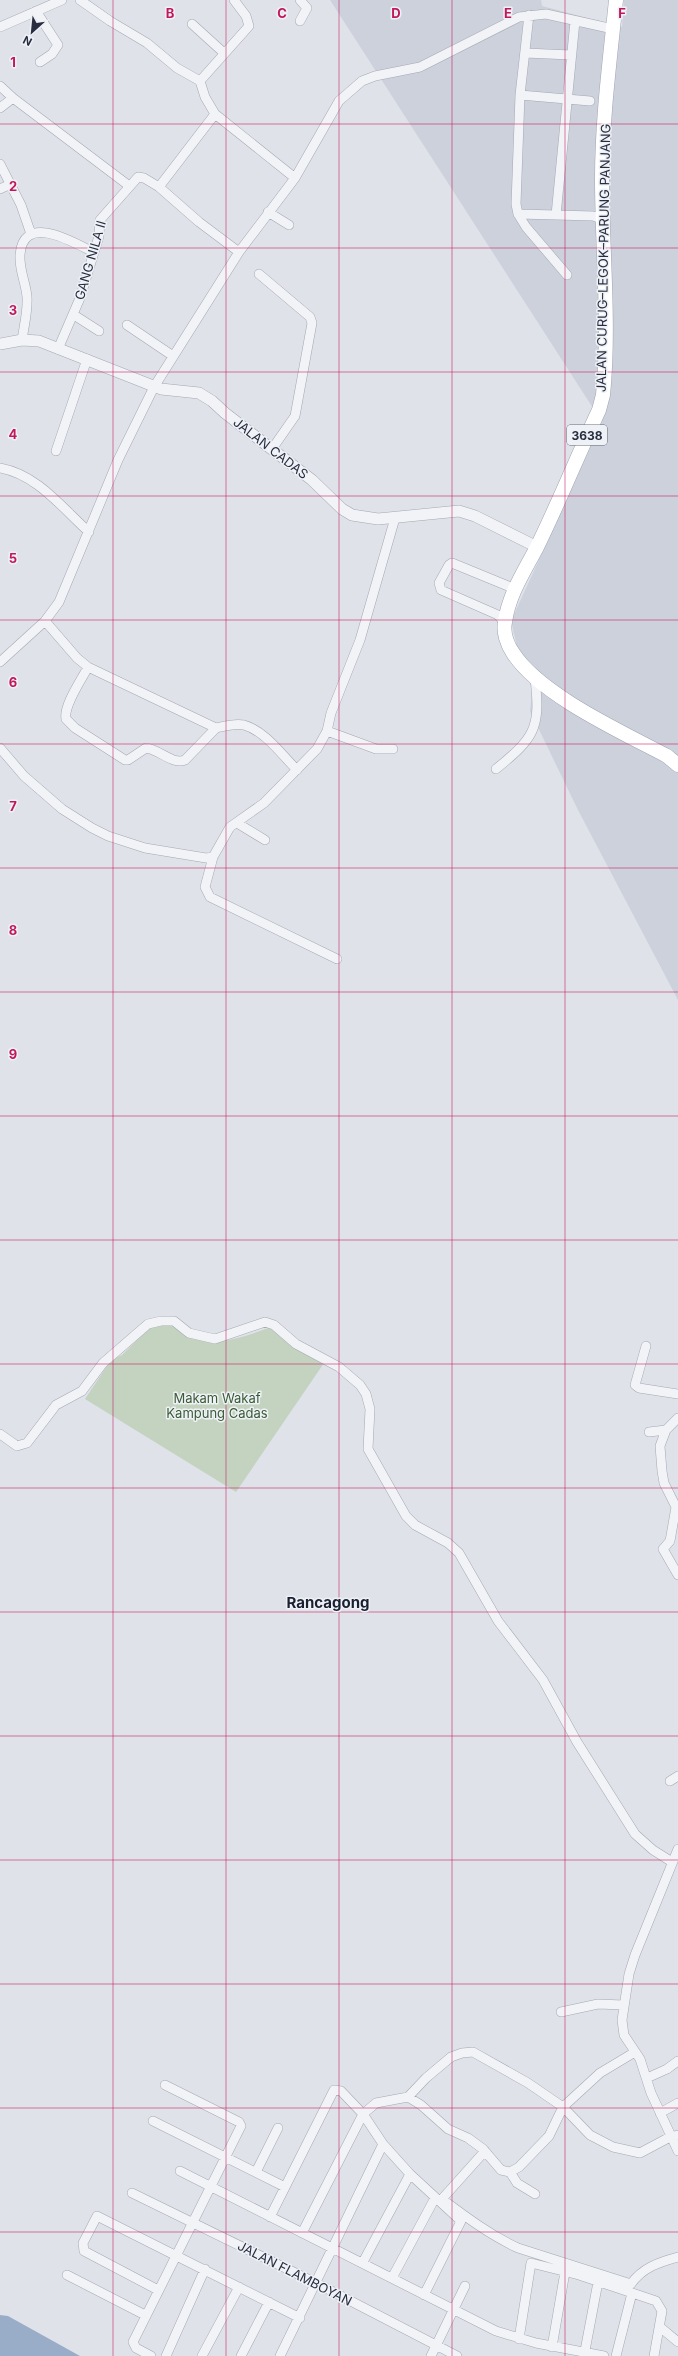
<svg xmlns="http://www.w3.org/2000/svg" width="678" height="2356" font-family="Inter,sans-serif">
<rect width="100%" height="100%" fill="#dfe2e9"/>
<path fill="#cdd1db" d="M330,0H541L542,6L622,27L624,0H678V1000L578,810L530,711L535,667L518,650L511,621L602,422Z"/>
<path fill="#c3d3c0" d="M160,1323C179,1325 193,1339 206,1341C225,1344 256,1333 273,1326L324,1363L236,1492L85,1399L111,1360L122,1355L148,1329Z"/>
<path fill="#99adc9" d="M0,2315L8,2316L80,2356H0Z"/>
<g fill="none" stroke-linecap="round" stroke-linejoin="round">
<g stroke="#a4a8b3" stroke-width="10">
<path id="minor" d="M80,0L110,21L147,43L177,68L200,81L205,97L215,114L295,178
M300,0L307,8L300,21
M36,11L58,45L52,54L40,62
M529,15L520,95L516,204L518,214L556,215
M575,21L556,215L593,216L602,219
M192,24L224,53
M0,27L62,0
M525,53L571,55
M200,81L249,26L246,16L234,0
M0,86L13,98L128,185
M520,95L590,101
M0,108L13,98
M0,164L21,205L31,234
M159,187L199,222L239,252
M0,189L11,184
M268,212L289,225
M518,214L526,227L567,275
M259,274L310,317L312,323L295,416L272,449
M74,315L99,331
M127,325L173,356
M22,340C24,326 28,311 27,297C26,283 19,270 20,255C23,212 73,242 93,252
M58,349L80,298L99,236L100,220L138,177L144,178L159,187L215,114
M56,451L87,359
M0,468C38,475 62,508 89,532
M45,621L77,658L88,667L216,728C225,726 235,723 244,725C265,731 282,755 297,770
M504,622L498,615L441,590L439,583L449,565L452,563L508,586L513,590
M0,662L45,621L59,602L118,460L154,387L239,252L295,178L339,101L362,81L375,76L420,67L519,17L546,14L613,29
M88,667C82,679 63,706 66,719L75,728L125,760H128L146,748C159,749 172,765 185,760L216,728
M327,731L376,749H393
M0,748L24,776L62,809L92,828L108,836L145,848L206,858L213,857L230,827L264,803L317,749L327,731L331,713L360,640L395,518
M496,769C534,738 541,729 535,679
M237,823L265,840
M213,857L205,887L210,897L337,959
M646,1346L635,1385L639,1388L678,1394
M666,1430L660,1446L662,1471L664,1483L676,1507L670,1541L663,1549L678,1575
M649,1432L666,1430L678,1418
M0,1434L17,1446L27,1443L56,1405L82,1391L103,1363L148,1324L161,1321H174L189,1333L215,1339L265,1322L274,1325L296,1344L339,1367L360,1385L366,1394L370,1409L368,1449L406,1516L415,1525L448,1543L459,1553L498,1621L543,1680L577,1742L635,1834L653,1850L672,1862
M670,1781L678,1776
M678,1849L635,1955L629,1974L622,2020L624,2035L640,2059L651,2093L678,2151
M561,2012L598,2004L623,2005
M647,2078L667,2069L678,2061
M408,2097L426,2078L451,2057L462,2053L473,2052L528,2083L563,2107L590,2135L613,2147L640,2153L670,2137L678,2135
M660,2113L678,2103
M153,2121L285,2187
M485,2151L442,2199C466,2217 490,2235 518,2248L631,2284C642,2268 659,2262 678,2257
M180,2171L496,2331L536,2343L604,2356
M256,2172L278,2128
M510,2172L517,2183L535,2194
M132,2193L316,2283L457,2356
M270,2217L334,2090L341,2091L363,2114L376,2103L408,2097L421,2105L448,2129L468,2138L483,2149L501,2170L510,2172L519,2167L549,2136L563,2107L600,2073L635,2052
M302,2233L363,2114L383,2144
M363,2262L410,2174L461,2221L424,2295
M67,2275L145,2315
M392,2278L435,2198
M158,2290L84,2251L83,2243L97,2216L300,2318
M660,2327L678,2342
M519,2339L531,2263L579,2275L656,2301L662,2311L654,2356
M552,2347L565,2272
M151,2356L136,2348L133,2342L241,2126L239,2122L165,2085
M166,2356L205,2269
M202,2356L239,2287
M241,2356L269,2302
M280,2356L383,2144L410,2174
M431,2356L465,2286
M584,2356L598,2282
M616,2356L632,2293"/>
</g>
<g stroke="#a4a8b3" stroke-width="12">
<path id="tertiary" d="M0,344L22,340L39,341L161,389L199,393L212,401L225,413L312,480L342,509L352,515L378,519L459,511L475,516L537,547"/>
</g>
<g stroke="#9ea5b4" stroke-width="15">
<path id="primary" d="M616,0C610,59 602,119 602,179C602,249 610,325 603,395L599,410C578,455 559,502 537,547C524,572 509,594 505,622C503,632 507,644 513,653C540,695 622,732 667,756L678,765"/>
</g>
<use href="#minor" stroke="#f2f3f7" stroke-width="9"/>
<use href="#tertiary" stroke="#f2f3f7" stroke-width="11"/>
<use href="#primary" stroke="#fff" stroke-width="14"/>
</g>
<path fill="none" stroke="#c2185b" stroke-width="1" stroke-opacity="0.55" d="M113,0V2356M226,0V2356M339,0V2356M452,0V2356M565,0V2356M0,124H678M0,248H678M0,372H678M0,496H678M0,620H678M0,744H678M0,868H678M0,992H678M0,1116H678M0,1240H678M0,1364H678M0,1488H678M0,1612H678M0,1736H678M0,1860H678M0,1984H678M0,2108H678M0,2232H678"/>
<g text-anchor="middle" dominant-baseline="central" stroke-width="3" stroke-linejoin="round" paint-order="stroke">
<rect fill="#eef1f6" stroke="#636877" stroke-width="1" x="567" y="425" width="40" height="20" rx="3"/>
<g font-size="12" font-weight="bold" fill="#282e40">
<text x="587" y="435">3638</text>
</g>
<g font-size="13" fill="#282e40" stroke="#eef1f6">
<text transform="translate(603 258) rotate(-89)">JALAN CURUG–LEGOK–PARUNG PANJANG</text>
<text transform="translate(90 260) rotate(-74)">GANG NILA II</text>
<text transform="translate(271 448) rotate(38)">JALAN CADAS</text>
<text transform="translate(295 2273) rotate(27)">JALAN FLAMBOYAN</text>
</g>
<g font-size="13" fill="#395c35" stroke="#eef1f6">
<text x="217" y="1398">Makam Wakaf<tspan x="217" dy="15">Kampung Cadas</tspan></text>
</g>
<g font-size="15" font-weight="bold" fill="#1a2031" stroke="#eef1f6">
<text x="328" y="1602">Rancagong</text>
</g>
</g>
<g font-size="13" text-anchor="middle" font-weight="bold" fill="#c2185b" stroke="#eef1f6" stroke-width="3" stroke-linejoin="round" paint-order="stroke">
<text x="170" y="18">B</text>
<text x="282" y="18">C</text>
<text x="396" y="18">D</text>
<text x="508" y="18">E</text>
<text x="622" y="18">F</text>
<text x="13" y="67">1</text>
<text x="13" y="191">2</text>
<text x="13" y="315">3</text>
<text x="13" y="439">4</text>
<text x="13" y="563">5</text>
<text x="13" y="687">6</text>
<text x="13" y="811">7</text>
<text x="13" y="935">8</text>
<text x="13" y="1059">9</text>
</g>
<g transform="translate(32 32) rotate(207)" stroke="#eef1f6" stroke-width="3" paint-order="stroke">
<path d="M0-3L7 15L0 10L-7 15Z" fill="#282e40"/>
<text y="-6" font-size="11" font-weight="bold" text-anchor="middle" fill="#282e40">N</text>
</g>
</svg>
